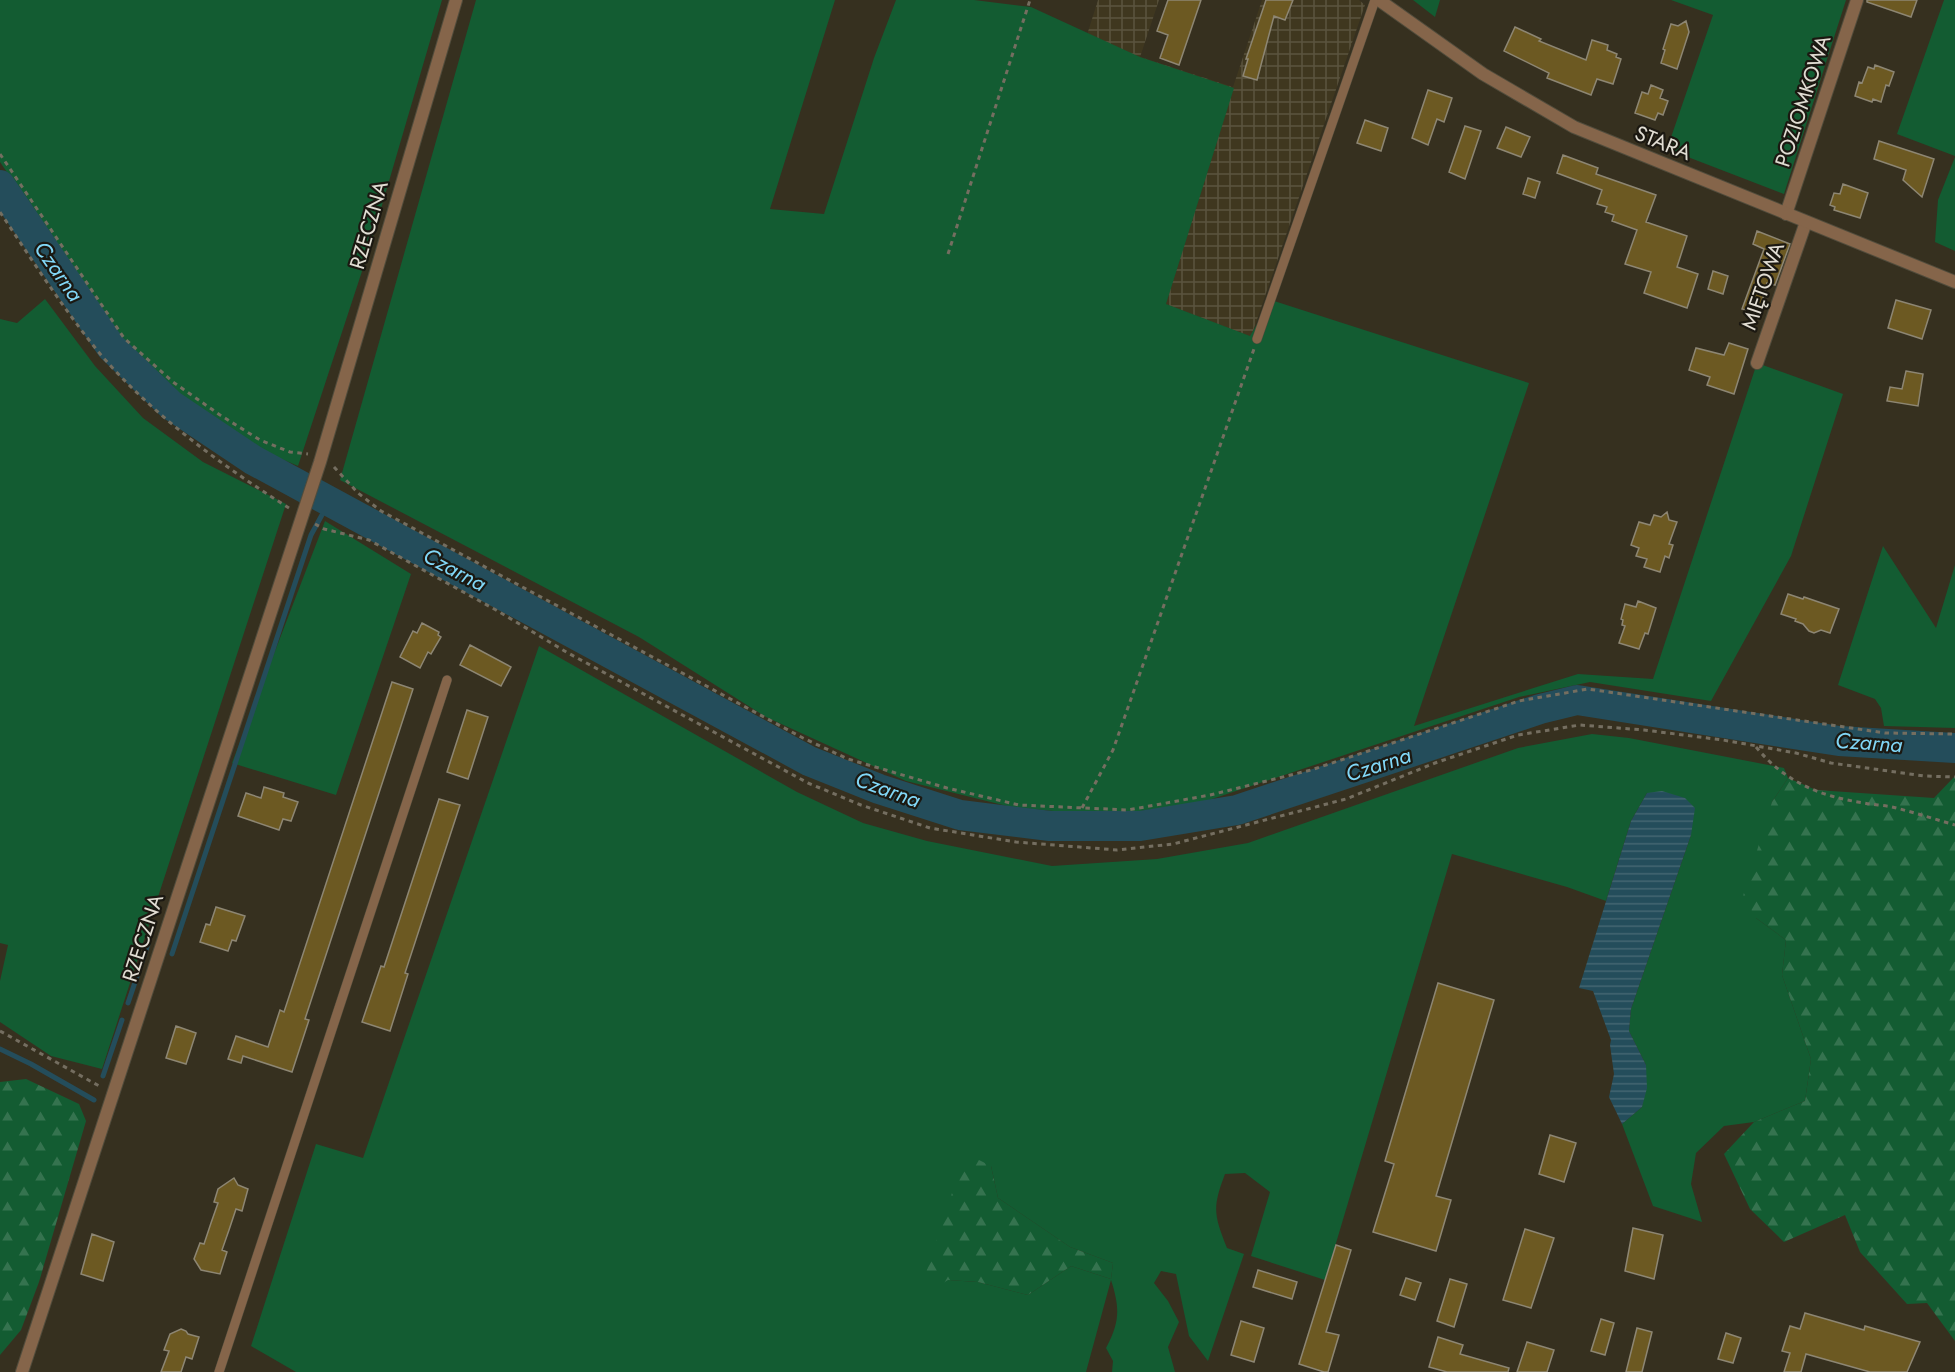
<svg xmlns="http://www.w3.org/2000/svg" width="1955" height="1372" font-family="Jost,sans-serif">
<defs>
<pattern id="industrial-grid" width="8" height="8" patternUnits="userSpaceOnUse" patternTransform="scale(1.5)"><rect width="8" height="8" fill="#3f371f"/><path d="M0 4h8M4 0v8" fill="none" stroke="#5a543f"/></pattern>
<pattern id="forest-firs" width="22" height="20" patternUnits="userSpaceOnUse" patternTransform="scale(1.5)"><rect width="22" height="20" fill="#135c32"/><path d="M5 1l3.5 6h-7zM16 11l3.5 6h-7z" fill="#35734f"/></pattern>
<pattern id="water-rules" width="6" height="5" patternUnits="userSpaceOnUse" patternTransform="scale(1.5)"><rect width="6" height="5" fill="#244d5b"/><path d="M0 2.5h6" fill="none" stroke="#446672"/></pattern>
</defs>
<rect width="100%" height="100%" fill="#36301f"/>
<path fill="url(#industrial-grid)" d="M1098,0H1159L1140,57L1233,87L1262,0H1359L1365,5L1251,337L1165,304L967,415Z"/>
<path fill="#135c32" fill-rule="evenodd" d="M0,0H442L368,253L298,466L270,454L191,407L122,342L0,162Z
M476,0H835L770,209L824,214L874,58L896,0H974L1031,7L1140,57L1234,88L1166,304L1250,336L1271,300L1529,383L1414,726L1578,674L1653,679L1757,363L1843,394L1791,556L1711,701L1590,682L1519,697L1203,802L1107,816L1011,807L906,781L766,717L639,637L340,480Z
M1413,0H1440L1435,17Z
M1671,0H1846L1784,194L1667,149L1713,15Z
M1944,0H1955V156L1897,134Z
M1955,157V251L1935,242L1938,200Z
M45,299L95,366L143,418L203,462L286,504L102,1069L51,1056L0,1022V981L8,945L0,943V319L17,323Z
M325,521L411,574L336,795L232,763Z
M1883,546L1936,628L1955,565V728L1884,726L1881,708L1875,699L1838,685Z
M539,646L797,792L863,823L927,841L1052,866L1157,859L1248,843L1518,748L1592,734L1629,738L1784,768L1788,778L1772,802L1756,918L1786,940L1782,975L1811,1059L1805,1101L1754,1122L1724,1126L1696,1153L1691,1184L1702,1222L1653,1206L1622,1124L1642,1107L1646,1065L1629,1031L1631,1009L1691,835L1647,793L1631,821L1606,901L1567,887L1452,854L1325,1280L1251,1256L1270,1192L1245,1173L1225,1174C1212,1208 1214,1215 1227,1248L1244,1254L1208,1361L1189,1336L1176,1274L1161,1271L1154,1283L1168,1301L1179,1322L1168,1347L1175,1372H1112L1113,1361L1106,1348C1120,1322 1120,1308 1111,1280L1086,1372H296L251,1346L316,1144L363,1158ZM991,1166L998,1198L1070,1247L1113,1263L1111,1279L1071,1266L1028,1295L978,1282L948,1280Z"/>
<path fill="url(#forest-firs)" d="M1955,776V1341L1927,1303L1907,1304L1860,1252L1845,1215L1784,1242L1750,1209L1724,1154L1754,1122L1805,1101L1811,1059L1782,975L1786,940L1756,918L1743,896L1772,802L1788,778L1816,790L1934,798Z
M26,1079L79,1104L86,1121L39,1282L21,1330L0,1355V1082Z
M965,1153L991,1166L998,1198L1070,1247L1113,1263L1111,1279L1071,1266L1028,1295L978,1282L948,1280L932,1290L922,1285Z"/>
<path fill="url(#water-rules)" d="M1662,791L1685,798L1695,808L1691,835L1631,1009L1629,1031L1646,1065L1647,1088L1642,1107L1622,1124L1609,1097L1614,1074L1610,1045L1611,1040L1593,991L1579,988L1631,821L1647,793Z"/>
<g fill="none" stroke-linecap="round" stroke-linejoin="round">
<path stroke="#244d5b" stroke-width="5" d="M172,954L311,535L323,513L331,502
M128,1003L148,944
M0,1049L31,1064L94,1100
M103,1076L122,1020"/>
<path stroke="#244d5b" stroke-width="30" d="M0,185L111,347L171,405L253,460L809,761L879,789L960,815L1050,826H1140L1237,810L1540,709L1577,700L1839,741L1955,748"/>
</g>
<path fill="#6c5922" stroke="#8d8673" stroke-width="1.5" d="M1168,0H1201L1179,65L1160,58L1168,35L1157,31Z
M1266,0H1293L1285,20L1274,16L1257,80L1243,76L1248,59H1246Z
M1867,0H1917L1911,17L1867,2Z
M1686,21L1689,32L1677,69L1661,63L1665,50L1663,49L1671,24L1678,26Z
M1515,27L1541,39L1539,41L1586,60L1592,40L1608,45L1607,50L1617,54L1616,57L1621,59L1613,84L1597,79L1591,95L1547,78L1549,73L1504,51Z
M1875,65L1894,72L1889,86L1886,85L1881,102L1873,99L1872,102L1855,96L1859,82L1862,83L1868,67L1874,69Z
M1651,85L1663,90L1660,98L1668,101L1663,115L1658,113L1655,120L1635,113L1642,92L1648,94Z
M1428,90L1452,98L1444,122L1437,119L1428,145L1412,138Z
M1365,120L1388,128L1381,151L1357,143Z
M1465,126L1481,131L1465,179L1449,172Z
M1506,127L1530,137L1521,157L1497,148Z
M1879,141L1934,159L1922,197L1903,180L1906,170L1874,159Z
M1563,155L1598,168L1596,174L1656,195L1646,222L1687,236L1677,267L1698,274L1687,308L1644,293L1651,272L1625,264L1637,230L1612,221L1614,215L1605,212L1607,207L1597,204L1602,190L1557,173Z
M1528,178L1540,182L1535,198L1523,194Z
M1843,184L1868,193L1860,218L1834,210L1835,207L1830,205L1834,193L1840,194Z
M1757,231L1790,244L1775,285L1767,283L1759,313L1742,309L1764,249L1753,244Z
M1713,271L1728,276L1723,294L1708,289Z
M1896,300L1931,310L1922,339L1888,328Z
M1729,343L1748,349L1734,394L1707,385L1710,377L1689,370L1696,348L1724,355Z
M1906,371L1923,374L1918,406L1887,401L1890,387L1902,389Z
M1667,512L1669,520L1677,522L1669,544L1673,545L1669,558L1665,556L1660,572L1644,567L1647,559L1636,556L1639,548L1631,545L1639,522L1650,525L1654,515L1661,517Z
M1788,594L1803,599L1804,597L1839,609L1830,633L1821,630L1814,633L1809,631L1803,624L1795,621L1796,619L1781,614Z
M1638,601L1656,608L1648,634L1645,633L1639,649L1619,643L1625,626L1622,625L1623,620L1621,619L1625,604L1636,607Z
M422,623L439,632L438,635L441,637L431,654L428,652L420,668L400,657L413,631L417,633Z
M470,645L511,667L501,686L460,665Z
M392,682L413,689L305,1019L309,1020L292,1072L243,1056L241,1063L228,1059L236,1036L268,1047L280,1010L284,1012Z
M467,710L488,717L468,779L447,772Z
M264,787L284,793L283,797L298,802L291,821L283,819L279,830L238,816L246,793L261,798Z
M439,799L460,805L405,973L408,974L390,1031L362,1022L381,966L384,967Z
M216,907L245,916L236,941L232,940L228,951L200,942L206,924L210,925Z
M1438,983L1494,1000L1436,1196L1451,1200L1436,1251L1373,1232L1394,1164L1385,1161Z
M176,1026L196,1033L186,1064L166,1058Z
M1550,1135L1576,1143L1564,1182L1539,1174Z
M234,1178L238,1185L248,1189L242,1211L236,1209L229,1230L222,1250L227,1252L220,1274L201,1270L194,1259L200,1243L204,1244L211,1223L218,1203L214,1202L218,1189Z
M1633,1228L1663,1235L1654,1279L1625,1271Z
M1525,1229L1554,1238L1531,1308L1503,1300Z
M92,1234L114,1242L103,1281L81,1274Z
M1336,1245L1351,1250L1326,1332L1339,1335L1328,1372H1324L1299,1364Z
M1258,1270L1297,1282L1292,1299L1253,1287Z
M1406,1278L1421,1283L1415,1300L1400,1295Z
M1450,1279L1467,1284L1454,1327L1437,1321Z
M1805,1313L1864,1330L1865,1326L1920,1342L1907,1372H1870L1806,1354L1801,1372H1784L1790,1353L1782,1351L1790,1326L1800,1329Z
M1601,1319L1614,1323L1605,1355L1591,1351Z
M1241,1321L1264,1328L1254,1362L1231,1355Z
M1637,1328L1652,1332L1642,1372H1626Z
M181,1329L186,1331L188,1334L199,1337L192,1359L186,1357L181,1372H161L169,1351L164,1350L170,1334Z
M1726,1333L1741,1338L1733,1363L1718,1359Z
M1438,1337L1463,1345L1460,1354L1509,1368L1508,1372H1447L1429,1367Z
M1527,1342L1554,1350L1547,1372H1517Z"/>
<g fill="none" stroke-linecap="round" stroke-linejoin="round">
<g stroke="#514c3c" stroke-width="10">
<path id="service" d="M1257,339L1375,0
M219,1372L447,680"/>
</g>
<g stroke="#514c3c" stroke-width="14">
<path id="minor" d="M1786,214L1857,0
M1757,363L1806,222
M22,1372L320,462L456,0"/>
</g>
<g stroke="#514c3c" stroke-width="14">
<path id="tertiary" d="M1379,0L1483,74L1574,127L1955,282"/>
</g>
<path stroke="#746e60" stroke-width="3" stroke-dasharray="4.5 4.5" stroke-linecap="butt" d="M0,154L124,338L173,382L220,415L260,440L290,452L308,454
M0,212C32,260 64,310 101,355C154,416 221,465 289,508
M948,254L1030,0
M334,467L358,493L381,511L803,738L848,759L947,788L1019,805L1128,810L1210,795L1311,770L1519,701L1588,689L1885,733L1955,734
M315,524L324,529L369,540L496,610L568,653L808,783L861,805L930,828L1016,842L1117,850L1173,844L1346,799L1435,763L1518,735L1580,725L1644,730L1723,740L1796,753L1831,763L1924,776L1955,777
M1756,747C1785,782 1819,796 1864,803C1873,805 1883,805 1892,807C1913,812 1934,819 1955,825
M1082,808L1113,750L1254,349
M0,1031L101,1087"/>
<use href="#service" stroke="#85654a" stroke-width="9"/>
<use href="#minor" stroke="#85654a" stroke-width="12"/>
<use href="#tertiary" stroke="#85654a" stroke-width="12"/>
</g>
<g text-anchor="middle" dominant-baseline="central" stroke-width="4.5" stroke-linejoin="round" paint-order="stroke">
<g font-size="21" fill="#e1ddd3" stroke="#1b1811">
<text transform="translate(1803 101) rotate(-72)">POZIOMKOWA</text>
<text transform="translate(1663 143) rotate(22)">STARA</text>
<text transform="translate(369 225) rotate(-74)">RZECZNA</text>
<text transform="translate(1763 286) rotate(-71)">MIĘTOWA</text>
<text transform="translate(143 938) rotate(-72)">RZECZNA</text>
</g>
<g font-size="22" font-style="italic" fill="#81d7f7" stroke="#1b1811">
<text transform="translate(59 271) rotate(55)">Czarna</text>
<text transform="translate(455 569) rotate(28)">Czarna</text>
<text transform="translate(1869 742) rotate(4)">Czarna</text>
<text transform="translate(1378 764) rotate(-18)">Czarna</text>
<text transform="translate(888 789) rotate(20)">Czarna</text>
</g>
</g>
</svg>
